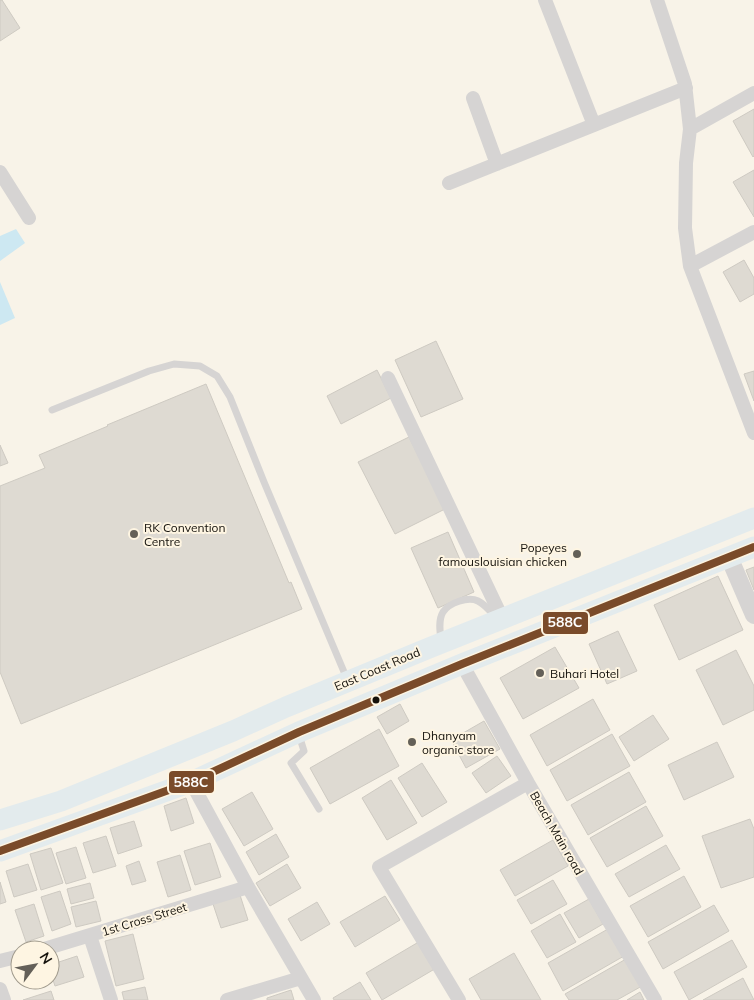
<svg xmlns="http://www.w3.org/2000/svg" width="754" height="1000" font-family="Mulish,sans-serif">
<rect width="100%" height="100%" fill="#f8f3e8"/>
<path fill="#cde8f2" d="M16,229L25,243L0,261V236Z
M0,282L15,318L0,325Z"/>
<path fill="#dedad2" stroke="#cecac2" d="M0,0H2L20,28L0,41Z
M754,109V156L753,157L733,121Z
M754,170V217L733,182Z
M744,260L754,278V294L740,302L723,272Z
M436,341L463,399L421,417L395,360Z
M377,370L391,398L341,424L327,396Z
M754,371V401L744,374Z
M206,384L289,583L291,582L302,609L21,724L0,672V486L45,468L39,455L108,426L107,425Z
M409,437L445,509L395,534L358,462Z
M0,445L8,463L0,466Z
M448,532L474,592L438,608L411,548Z
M754,567V590L746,570Z
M718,576L743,630L679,660L654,605Z
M618,631L637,671L607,684L589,644Z
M555,647L579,688L523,719L500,678Z
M736,650L754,686V710L723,725L696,670Z
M593,699L610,730L547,766L530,735Z
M400,704L409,721L387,734L377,717Z
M653,715L669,739L634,761L619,737Z
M484,721L500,749L466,768L451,740Z
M379,729L399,766L330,804L310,768Z
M612,734L630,766L567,801L550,770Z
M717,742L734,777L684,800L668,765Z
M497,756L511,776L486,793L472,773Z
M422,763L447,802L422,817L398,778Z
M629,772L646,802L588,835L571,805Z
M391,780L417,823L387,840L362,798Z
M252,792L273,829L244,846L222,809Z
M186,798L194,823L171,831L164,806Z
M646,806L663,836L607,867L590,838Z
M750,819L754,829V877L721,888L702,836Z
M134,821L142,846L118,854L110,828Z
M276,834L289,857L259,875L246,852Z
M106,836L116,866L93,873L83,843Z
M553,840L568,866L515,896L500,870Z
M210,843L221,877L195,885L184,851Z
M666,845L680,869L629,897L615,874Z
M76,847L86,878L66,884L56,853Z
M51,848L63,883L41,890L30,854Z
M180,855L191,890L168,897L157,862Z
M139,861L146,881L132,885L126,866Z
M28,864L37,890L14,897L6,871Z
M287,864L301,888L270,906L256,883Z
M684,876L701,907L648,937L630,906Z
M553,880L567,904L531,924L517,900Z
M0,882L6,902L0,904Z
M90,883L94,898L71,904L67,889Z
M60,891L71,924L52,931L41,897Z
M240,895L248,920L221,928L213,904Z
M385,896L400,920L355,947L340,922Z
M589,899L603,924L579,938L564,913Z
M96,901L101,921L76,927L71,907Z
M317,902L330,924L301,941L288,919Z
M34,904L44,936L26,942L15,910Z
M714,905L729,931L663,969L648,942Z
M560,914L576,942L547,958L531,931Z
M608,929L624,956L563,991L548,963Z
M133,934L144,979L116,986L105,941Z
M422,940L438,967L382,1000L366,973Z
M732,940L747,967L689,1000L674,972Z
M514,953L541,1000H481L469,979Z
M77,956L84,977L55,986L50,971V965Z
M626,959L642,986L617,1000H569L565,994Z
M743,978L754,1000H703Z
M360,982L371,1000H334L333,998Z
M145,987L148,1000H124L122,992Z
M291,990L294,1000H267V998Z
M51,991L54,1000H23Z
M640,992L644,1000H627Z"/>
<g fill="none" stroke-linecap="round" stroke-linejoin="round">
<path stroke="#d6d4d3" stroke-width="7" d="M52,410L149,371L174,364L200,366L217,376L230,397L264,482L347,679
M441,640C440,632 438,620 443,612C449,603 468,596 478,601C486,605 491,612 496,618
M299,735L304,751L291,763L319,809"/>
<path stroke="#d6d4d3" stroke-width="14" d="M545,0L594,125
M657,0L685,84L690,129L686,163L685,228L690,266L754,433
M473,98L497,164
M690,129L754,93
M0,172L29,218
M449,183L686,88
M690,266L754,232
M388,378L502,618
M462,664L528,783L655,1000
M191,782L248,887L314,1000
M90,936L111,1000
M41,950L248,887
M0,961L20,956
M0,989L4,1000
M227,1000L301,978
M459,1000L379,867L528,783"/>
<path stroke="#d6d4d3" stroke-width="18" d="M729,557L754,615"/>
<path stroke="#e3ebed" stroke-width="21" d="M0,820L61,801L233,731L286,707L429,648L754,518
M0,851L191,782L299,732L462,664L754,547"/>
<g stroke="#fef5e2" stroke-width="11">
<path id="bus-1" d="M0,851L191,782L299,732L462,664L754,547"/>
</g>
<use href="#bus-1" stroke="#7a4b2a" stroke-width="8"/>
</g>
<g fill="#646058" stroke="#fef5e2" stroke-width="2">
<circle cx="134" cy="534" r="5"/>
<circle cx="577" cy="554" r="5"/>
<circle cx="540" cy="673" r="5"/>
<circle cx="412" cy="742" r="5"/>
</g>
<circle fill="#14110b" stroke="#fef5e2" stroke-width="2" cx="376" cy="700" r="4.5"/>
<g text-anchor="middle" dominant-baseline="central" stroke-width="4" stroke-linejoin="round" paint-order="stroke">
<g font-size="12" fill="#14110b" stroke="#fef5e2" text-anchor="start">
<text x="144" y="527">RK Convention<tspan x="144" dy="14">Centre</tspan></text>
<text x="567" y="547" text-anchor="end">Popeyes<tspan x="567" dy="14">famouslouisian chicken</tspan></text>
<text x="550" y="673">Buhari Hotel</text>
<text x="422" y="735">Dhanyam<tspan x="422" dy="14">organic store</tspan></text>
</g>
<g font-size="12" fill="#14110b" stroke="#fef5e2">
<text transform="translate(377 669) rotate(-23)">East Coast Road</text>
<text transform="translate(557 833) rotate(60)">Beach Main road</text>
<text transform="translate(144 919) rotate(-17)">1st Cross Street</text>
</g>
</g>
<g stroke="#fef5e2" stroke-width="2">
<rect x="542" y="611" width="47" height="24" rx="5" fill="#7a4b2a"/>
<rect x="168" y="770" width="47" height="24" rx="5" fill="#7a4b2a"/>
</g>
<g font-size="14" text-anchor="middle" font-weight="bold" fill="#fff">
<text x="565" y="627">588C</text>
<text x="191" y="787">588C</text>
</g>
<g transform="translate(35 965) rotate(58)"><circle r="24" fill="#fef5e2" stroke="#a09a8c"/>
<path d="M0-4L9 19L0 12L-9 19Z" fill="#646058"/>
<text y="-8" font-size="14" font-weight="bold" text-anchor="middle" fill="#14110b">N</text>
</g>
</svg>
